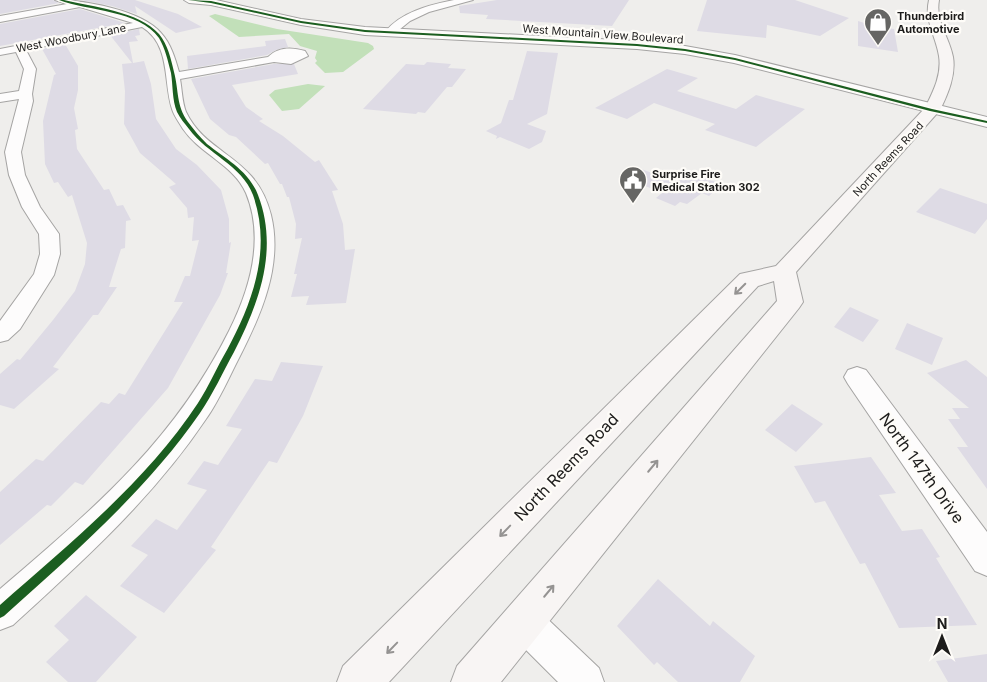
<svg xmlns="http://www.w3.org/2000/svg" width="987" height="682" font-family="Inter,sans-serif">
<rect width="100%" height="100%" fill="#efeeec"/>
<path fill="#c2e0b9" d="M215,14L277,29L368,43L373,46L374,49L343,72L325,73L315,63L317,61L315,58L317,51L300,46L289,34L239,37L209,16Z
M308,84L325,86L299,109L282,111L269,95L275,90Z"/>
<path fill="#dedbe5" d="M0,0H53L59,3L0,14Z
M81,0H135L178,14L202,27L176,33L135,6L137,14L112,6Z
M497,0H629L612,26L486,19L488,15L460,13L459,6Z
M707,0H795L849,18L820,36L767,25L766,38L697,31Z
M80,9L125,23L0,46V24Z
M858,21L874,26L894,29L898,52L858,46Z
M139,29L140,35L135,36L138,41L129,42L133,63L144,61L151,84L156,119L176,149L197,165L221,190L229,219V243L231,242L226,273H228L220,295L168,388L83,485L75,482L51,506L47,505L0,545V492L36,459L43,461L101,402L109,404L119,393L125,395L183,302H174L185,276H190L199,240L192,241L194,217L188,218L187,208L169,187L176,184L140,153L124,124L125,91L122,64L132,63L110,35Z
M285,39L288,47L276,50L267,55L188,69L187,56L266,46L265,41Z
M65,44L78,66V90L74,108L78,129L75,130L77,149L104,190L109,189L117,206L123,205L131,220L126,221L125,248L121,249L109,287H117L98,315H93L53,367L59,369L14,409L0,405V374L17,359L20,360L53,320L75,291L85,264L87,243L72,195L68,197L58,182L54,183L45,164L43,121L54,75L56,74L42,49Z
M527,51L558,53L547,114L527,124L546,131L542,142L529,149L500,137L496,139L497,136L486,131L501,123L509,100H513Z
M427,62L451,64L448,68L466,69L452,87H447L425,113L418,112L416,114L363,109L406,64L424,65Z
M274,64H294L298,74L232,85L246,107L263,119L259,121L283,136L315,162L319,160L338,190L332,191L343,224L345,250L355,249L346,303L306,305L309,296L291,297L297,274H294L302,238L295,239L296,224L289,197H287L282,184H280L268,163L265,164L236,137L229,135L210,119L191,79Z
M667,69L698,78L677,91L736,109L756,95L805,109L756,147L705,130L715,124L654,103L627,119L595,108Z
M636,167L673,181L688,171L721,184L709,196L702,193L687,204L680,202L675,206L656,198L662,193L631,180Z
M940,188L987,204V219L975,234L916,212Z
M850,307L879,320L863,342L834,327Z
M907,323L943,338L932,365L895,349Z
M966,360L987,377V489L957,447H968L948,419H960L952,408H969L927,373Z
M281,362L323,366L303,416L277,463L269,461L211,547L216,550L164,613L120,586L148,555L131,546L156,519L177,530L207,490L187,484L204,461L218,465L242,429L226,426L255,379L272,381Z
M792,404L823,424L796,452L765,430Z
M871,457L896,493L879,495L902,531L922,529L940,557L936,558L977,625L899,628L865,563L860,564L825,501L815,503L794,466Z
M658,579L710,626L713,621L755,656L740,682H678L657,662L654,665L617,626Z
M86,595L137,637L96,682H68L46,662L69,640L54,626Z
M987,654V682H948L936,661Z"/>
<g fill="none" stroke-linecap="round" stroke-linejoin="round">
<g stroke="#a5a4a3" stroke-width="2">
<path id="minor" d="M55,0C84,0 142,10 161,33C171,44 175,58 179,72L268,57C278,47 292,47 305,51L308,56L291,64L274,62L180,79C182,89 182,102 186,112C207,156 256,155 271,215C283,264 262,313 240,356C229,377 220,399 206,419C153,498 83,561 13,625L0,630V589C93,509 173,443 229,331C250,289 265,239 246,193C234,165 200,154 183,129C179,122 174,116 172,109C163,81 171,45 142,27L26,50L36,69L32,94L33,101L21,152L25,175L40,207L59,234L60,254L54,275L20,329L8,340L0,342V321L34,274L40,254L39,234L22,207L9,175L5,152L19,99L0,102V94L19,91L24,69L16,52L0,55V49L133,23L80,7L0,22V16L67,4Z
M454,0H473L429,12L410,21L394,34H386L385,32C401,12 429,5 454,0Z
M857,367L866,370L987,532V576L975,571L848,384L844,377L848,370Z
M524,604L537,609L599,668L604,682H558L511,635L506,622L511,609Z"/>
</g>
<g stroke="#a5a4a3" stroke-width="2">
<path id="tertiary" d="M184,0H216L301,19L365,27L637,41L685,46L735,55L987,117V127L734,63L685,54L637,49L365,35L301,25L211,5L189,3Z"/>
</g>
<g stroke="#a5a4a3" stroke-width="2">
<path id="secondary" d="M929,0H939C935,22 949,36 953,57C956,75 948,94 940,110L796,272L803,302L799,308L501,682H451L457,666L777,301L774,281L758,286L389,682H337L343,666L740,274L776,266L925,108C933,92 942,75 939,56C936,36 924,21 929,0Z"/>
</g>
<use href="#minor" fill="#fdfcfc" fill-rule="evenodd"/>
<use href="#tertiary" fill="#fdfcfc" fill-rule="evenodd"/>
<use href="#secondary" fill="#f8f5f4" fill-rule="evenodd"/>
<g stroke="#fefcf8" stroke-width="3">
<path id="cycleway" d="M59,0H64C92,7 139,11 159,34C168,45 171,59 174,72C179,91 176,105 188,122C194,130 200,137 207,144C226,159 249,171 258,195C279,250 259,303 234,352C223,372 213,394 200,413C146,491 74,553 4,616L0,618V605C70,543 146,482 198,403C209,386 217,367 227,350C253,302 272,249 253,195C242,165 207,154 189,129C185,124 180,118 177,112C172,100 173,85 171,73C168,61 165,48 159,38C139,10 88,11 59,0Z
M188,0L211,1L301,21L365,30L637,44L685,49L735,58L932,109L987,121V123L930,111L735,60L685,51L637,46L365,32L301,23L211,3Z"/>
</g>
<use href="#cycleway" fill="#1b5e20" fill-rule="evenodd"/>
</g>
<defs><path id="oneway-shaft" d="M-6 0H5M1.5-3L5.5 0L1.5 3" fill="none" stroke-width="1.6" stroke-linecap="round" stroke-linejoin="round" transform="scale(1.25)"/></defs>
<g stroke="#959392">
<use href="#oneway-shaft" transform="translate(740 289) rotate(135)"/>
<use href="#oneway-shaft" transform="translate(653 466) rotate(-50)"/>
<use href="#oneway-shaft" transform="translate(505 531) rotate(134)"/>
<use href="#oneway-shaft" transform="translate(549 591) rotate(-50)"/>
<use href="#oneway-shaft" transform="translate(392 648) rotate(134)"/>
</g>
<defs>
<g id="shop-pin" transform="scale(1.4375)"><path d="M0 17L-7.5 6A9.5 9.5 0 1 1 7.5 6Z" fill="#666664" stroke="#fefcf8"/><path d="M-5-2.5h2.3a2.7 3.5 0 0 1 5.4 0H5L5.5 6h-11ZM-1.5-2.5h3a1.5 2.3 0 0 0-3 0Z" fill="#fff"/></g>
<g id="civic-pin" transform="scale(1.4375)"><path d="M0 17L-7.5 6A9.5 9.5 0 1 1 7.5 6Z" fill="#666664" stroke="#fefcf8"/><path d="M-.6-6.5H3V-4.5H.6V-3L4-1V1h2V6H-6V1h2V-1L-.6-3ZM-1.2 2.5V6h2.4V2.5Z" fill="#fff"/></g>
</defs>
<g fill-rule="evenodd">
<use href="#shop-pin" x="878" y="22"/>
<use href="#civic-pin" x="633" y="180"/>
</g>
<g text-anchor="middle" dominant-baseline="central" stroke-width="4.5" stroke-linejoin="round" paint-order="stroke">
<g font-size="11" font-weight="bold" fill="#1d1c1b" stroke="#fefcf8" text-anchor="start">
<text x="897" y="16">Thunderbird<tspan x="897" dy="13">Automotive</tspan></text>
<text x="652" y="174">Surprise Fire<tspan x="652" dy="13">Medical Station 302</tspan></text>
</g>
<g font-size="11" fill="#1d1c1b" stroke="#fefcf8">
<text transform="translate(603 34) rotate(4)">West Mountain View Boulevard</text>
<text transform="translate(71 38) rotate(-11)">West Woodbury Lane</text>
<text transform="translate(888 159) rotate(-47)">North Reems Road</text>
</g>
<g font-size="16" fill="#1d1c1b" stroke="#fefcf8">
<text transform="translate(566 467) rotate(-46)">North Reems Road</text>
<text transform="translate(922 468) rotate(54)">North 147th Drive</text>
</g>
</g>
<g transform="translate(942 637)" stroke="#fefcf8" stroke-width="4" paint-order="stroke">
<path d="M0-4L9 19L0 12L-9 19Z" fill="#1d1c1b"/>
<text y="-8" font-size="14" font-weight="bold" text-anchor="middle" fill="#1d1c1b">N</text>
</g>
</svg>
